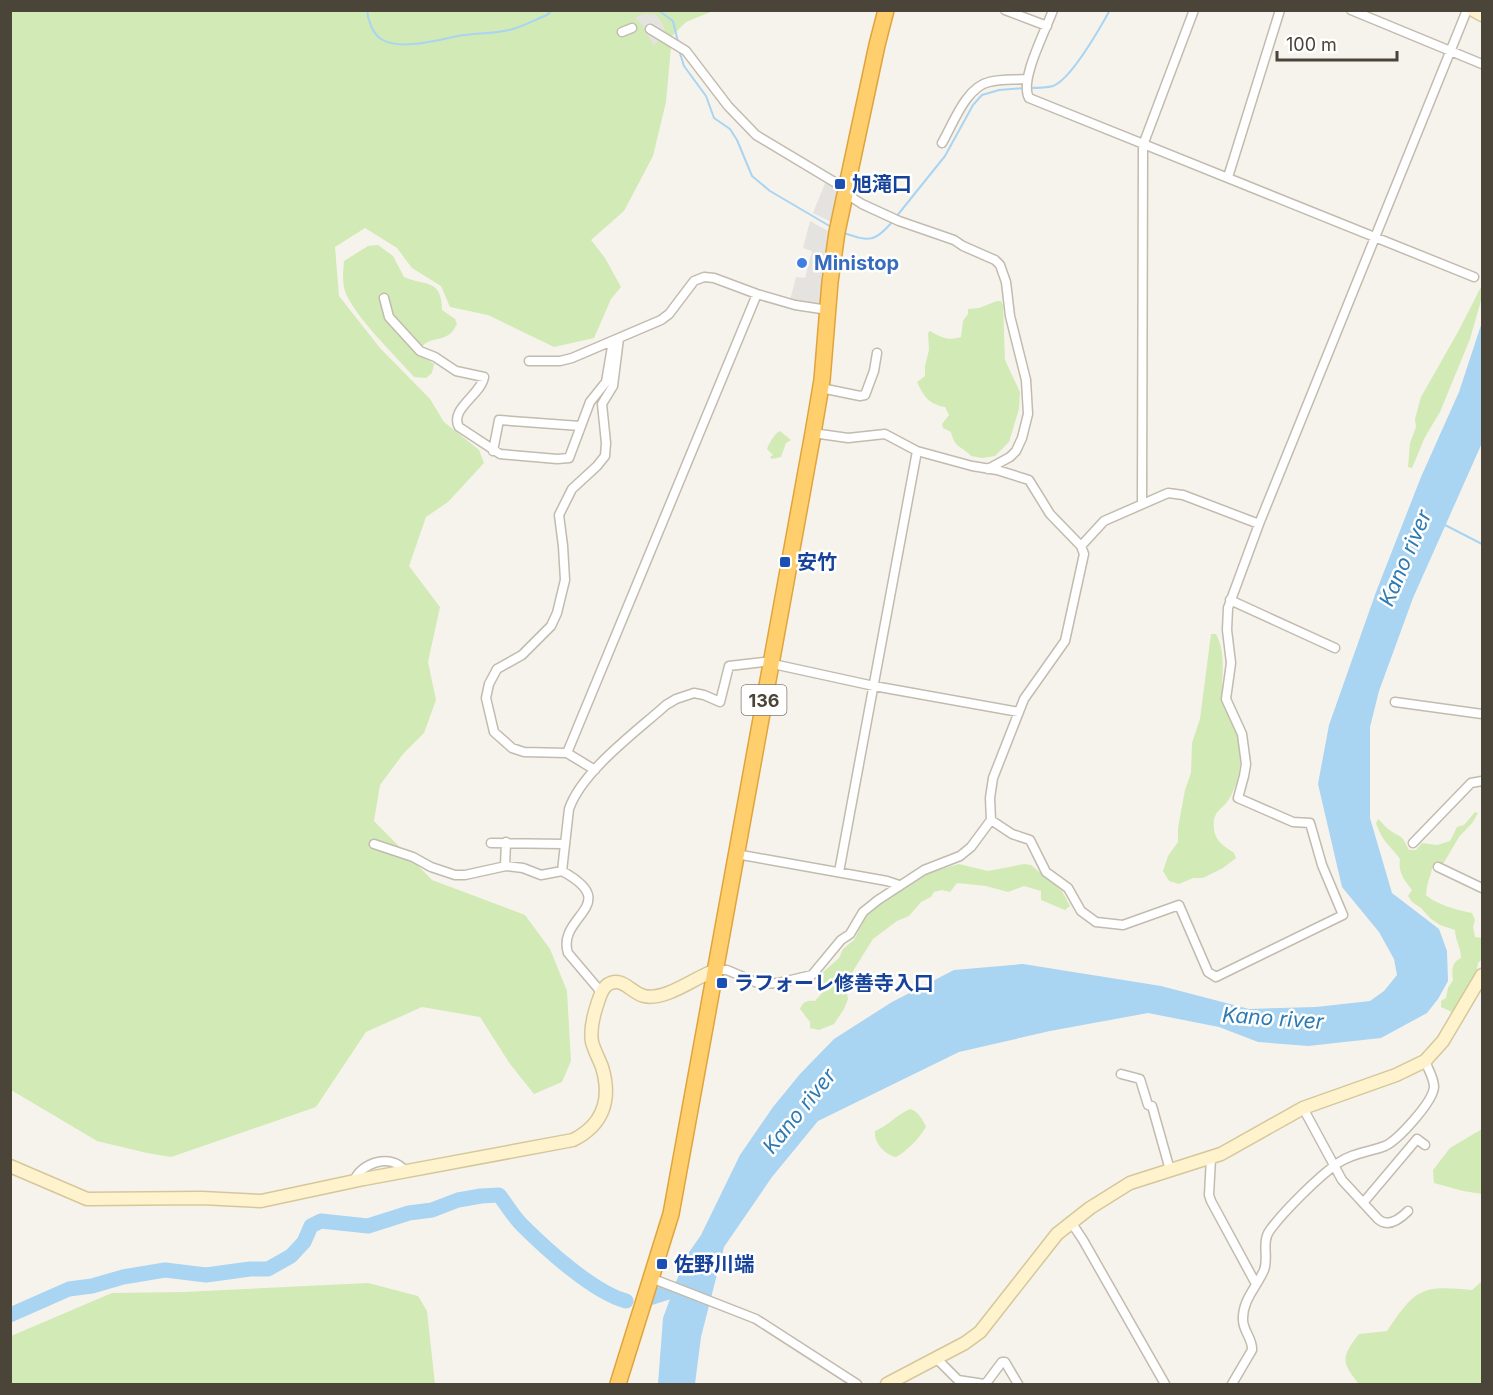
<svg xmlns="http://www.w3.org/2000/svg" width="1493" height="1395" font-family="Inter,'Noto Sans JP',sans-serif">
<rect width="100%" height="100%" fill="#f6f3ec"/>
<path fill="#d2eab5" d="M11,11H713L686,22L672,36L666,102L653,156L624,211L591,240L605,258L621,287L611,299L594,338L554,347L488,315L450,307L441,286L412,268L397,248L365,228L335,247L339,296L380,348L430,399L444,422L479,450L484,463L448,502L426,517L409,566L440,607L428,662L436,700L424,733L403,754L380,785L374,821L432,880L525,915L550,949L567,991L571,1061L562,1082L534,1094L510,1064L480,1017L422,1007L366,1032L316,1107L171,1157L147,1153L97,1141L11,1090Z
M378,245L393,256L404,277C424,286 442,278 442,310L455,319L457,324C455,327 454,330 452,332C440,344 425,334 419,354L434,364L432,373L426,378L414,377C394,354 358,320 346,294C342,285 343,271 344,261L368,246Z
M1482,285V297L1470,339L1440,412L1425,437L1412,468L1408,467L1410,443L1416,427L1415,419L1421,397L1459,330Z
M997,301H1001L1003,305L1005,360L1020,392L1019,409L1009,442L995,456L982,458L971,456C961,445 955,449 951,432L943,428L942,424L949,415L945,407C929,404 924,397 917,382L925,376V366L929,350L928,333L930,331C942,338 948,341 961,337L963,321L968,314V309L979,308Z
M780,431L791,440L786,443L781,457L772,459L770,457L773,455L767,449C769,443 775,433 780,431Z
M1211,634H1216C1227,655 1221,675 1222,697C1222,706 1228,715 1232,723C1240,738 1242,755 1239,772C1238,780 1232,796 1227,802C1222,808 1215,812 1214,820C1212,839 1221,844 1234,853L1236,858L1223,868L1203,878H1193L1179,884L1169,881L1163,871L1168,856L1178,842V828L1185,790L1191,773L1192,743L1200,719Z
M1475,812L1478,813L1473,822L1459,837L1443,864L1433,866L1427,886L1426,895C1435,904 1460,911 1472,913L1475,920L1473,927L1475,937L1482,938V959L1478,963L1476,975L1452,1012L1441,1007V1001L1446,998L1448,988L1453,980C1452,970 1451,963 1461,958C1461,947 1455,940 1455,930L1440,925L1431,919L1421,908L1412,902L1408,896L1412,890C1404,879 1398,873 1400,859C1389,844 1383,843 1376,823L1378,819C1382,822 1384,826 1388,829C1403,840 1400,832 1409,850H1416L1422,843L1437,845L1450,841L1457,827L1464,825Z
M959,864L988,871L1024,864L1031,865L1062,891L1070,906L1065,910L1041,900V891L1024,886L1008,892L986,886L957,883L950,892L942,890L934,892L931,897L921,902L909,916L897,921L873,939L853,971L846,988L848,999L844,1009L834,1024L819,1030L810,1028V1022L800,1009C803,1001 808,1000 815,1001L822,993L819,983L821,974L839,958L843,949L854,940L866,916L879,903L924,874Z
M910,1109C919,1112 921,1118 926,1126C922,1136 906,1152 896,1157C884,1154 874,1143 875,1131C888,1126 896,1115 910,1109Z
M1482,1129V1194L1463,1191L1434,1183L1433,1170L1450,1148Z
M1482,1281V1384H1359C1341,1362 1341,1357 1359,1334L1387,1331C1416,1288 1421,1285 1472,1290Z
M368,1283L418,1296L427,1311L435,1384H11V1336L112,1293L184,1292Z"/>
<path fill="#e5e3e0" d="M643,14H654L659,18L664,27L665,33L654,46L641,23L635,18Z
M825,183L835,188L839,197L831,222L813,213Z
M810,221L830,232L820,303L818,306L790,300L796,277L805,278L812,251L803,248Z"/>
<path fill="#a9d4f2" d="M1482,322V443L1413,598L1379,691L1370,727V818L1392,893L1439,929L1447,951L1448,981L1438,999L1427,1013L1381,1038L1308,1046L1258,1042L1219,1027L1148,1013L1050,1031L959,1052L818,1121L772,1177L724,1247L701,1337L695,1384H658L663,1318L685,1258L701,1235L740,1155L773,1107L800,1074L834,1039L892,1002L954,970L1023,964L1161,986L1249,1009L1316,1007L1370,1001L1384,991L1397,975L1394,959L1379,932L1342,887L1318,784L1329,725L1376,592L1421,477L1459,392Z"/>
<g fill="none" stroke-linecap="round" stroke-linejoin="round">
<path stroke="#a9d4f2" stroke-width="2" d="M367,10C368,20 372,33 381,39C400,51 438,40 458,36C475,33 493,34 509,30C522,27 534,20 547,15L552,10
M658,10L673,21L678,42
M679,50L684,66L706,96L714,118L730,129L737,140L752,176L770,191L833,228
M1029,88C1037,88 1046,88 1053,86C1071,79 1100,28 1110,10
M896,217L945,156L973,105L982,95L999,90L1024,88
M844,233C870,242 875,242 893,221
M1445,525L1482,544"/>
<path stroke="#a9d4f2" stroke-width="15" d="M646,1299L690,1285
M10,1315L69,1289L92,1286L123,1277L165,1270L206,1275L250,1269H268L291,1256L304,1242L311,1226L321,1221L368,1226L409,1213L432,1210L458,1200L481,1196L499,1195C507,1205 513,1216 522,1225C546,1249 593,1292 626,1301"/>
<g stroke="#c2bbae" stroke-width="11">
<path id="street" d="M1005,10L1047,26
M1053,10C1046,30 1019,80 1029,98L1474,277
M1351,10L1482,64
M650,29L686,51L728,106L756,135L846,189
M622,32L632,28
M942,143C953,124 966,87 989,82C1001,79 1014,80 1026,79
M1228,177L1280,10
M845,193L862,204L899,221L954,240L963,246L995,260L1000,265L1006,282L1010,316L1026,380L1028,414L1022,438L1016,451L1010,457L988,469
M384,298L389,317L420,351L435,357L456,371L484,377C481,395 449,409 459,427L500,454L557,459L569,458L590,402L606,382L613,341
M529,361H560L572,358L661,320L669,314L694,281L704,277L714,278L757,294L795,305L828,310
M821,388L860,396L865,395L874,371L877,353
M493,451L499,420L580,426
M1142,504L1143,145L1194,10
M1081,546L1104,521L1168,493L1183,495L1259,524
M1230,600L1335,648
M1395,702L1482,714
M567,753L757,294
M595,770L567,753L524,752L512,748L494,732L486,698L489,684L497,669L522,655L551,626L557,613L565,580L563,546L559,515L572,489L597,466L605,456L606,443L602,404L613,386L619,338
M991,820L1012,834L1030,840L1046,872L1068,888L1081,911L1096,922L1123,925L1179,905L1208,972L1216,977L1343,915L1322,865L1310,823L1293,822L1238,798L1244,776L1246,764L1242,734L1226,699L1231,663L1227,630L1228,608L1259,524L1467,10
M491,843L564,844
M1413,843L1471,783L1482,781
M374,844L413,857L431,867L455,875H465L506,866L523,868L541,875L562,871C624,905 556,916 568,953L601,992
M736,854L887,881L899,885
M505,866L506,842
M1438,867L1482,888
M562,871L569,809C582,771 636,732 666,705L676,699L694,693L704,695L720,702L729,666L764,662L874,686L1019,712
M839,872L917,451
M716,970H727L760,984L778,983L812,975L841,940L850,934L863,912L878,900L924,870L960,856L971,847L991,820L990,798L993,778L1024,699L1065,641L1084,554L1081,546L1050,514L1029,480L997,470L972,466L917,451L885,434L848,438L813,433
M1121,1074L1140,1079L1148,1105L1152,1106L1170,1170
M1303,1108L1342,1180L1378,1219C1388,1228 1400,1219 1408,1211
M1211,1158L1209,1195L1211,1201L1256,1284
M354,1181C361,1162 392,1153 405,1171
M1363,1203L1417,1139L1425,1145
M1071,1222L1083,1240L1165,1384
M651,1278L756,1319L857,1384
M936,1358L958,1380L984,1384L987,1382L1002,1362H1005L1018,1384
M1232,1384L1252,1350C1253,1339 1243,1331 1243,1320C1242,1300 1257,1287 1264,1270C1269,1258 1261,1242 1270,1230C1284,1211 1318,1177 1338,1163C1352,1153 1369,1152 1385,1146C1398,1140 1433,1102 1434,1087C1434,1078 1428,1069 1425,1061"/>
</g>
<g stroke="#d6c79b" stroke-width="15">
<path id="secondary" d="M1473,10L1482,15
M10,1166L87,1199L202,1198L261,1201L364,1179L573,1140C603,1125 612,1100 602,1067C599,1059 594,1050 592,1042C590,1030 593,1017 597,1005C599,999 601,990 607,985C622,975 631,993 644,996C666,1001 695,977 716,970
M887,1384L965,1343L980,1332L1057,1234L1090,1208L1130,1183L1221,1154L1303,1108L1396,1075L1425,1061L1443,1041L1482,975"/>
</g>
<g stroke="#e0a43c" stroke-width="18">
<path id="highway" d="M618,1384L671,1214L813,433L822,380L830,282L837,232L877,45L886,10"/>
</g>
<use href="#street" stroke="#fff" stroke-width="8"/>
<use href="#secondary" stroke="#fff3cd" stroke-width="12"/>
<use href="#highway" stroke="#ffcf6e" stroke-width="15"/>
</g>
<g fill="#1a4fb4" stroke="#fff" stroke-width="2">
<rect x="834" y="178" width="12" height="12" rx="3"/>
<rect x="779" y="556" width="12" height="12" rx="3"/>
<rect x="716" y="977" width="12" height="12" rx="3"/>
<rect x="656" y="1258" width="12" height="12" rx="3"/>
</g>
<circle fill="#3f7fe0" stroke="#fff" stroke-width="2" cx="802" cy="263" r="6"/>
<g text-anchor="middle" dominant-baseline="central" stroke-width="5" stroke-linejoin="round" paint-order="stroke">
<rect fill="#fff" stroke="#817c74" stroke-width="1.5" x="741.5" y="685" width="45" height="30" rx="4.5"/>
<g font-size="18" font-weight="bold" fill="#4b4439">
<text x="764" y="700">136</text>
</g>
<g font-size="20" font-weight="bold" fill="#164399" stroke="#fff" text-anchor="start">
<text x="852" y="184">旭滝口</text>
<text x="797" y="562">安竹</text>
<text x="734" y="983">ラフォーレ修善寺入口</text>
<text x="674" y="1264">佐野川端</text>
</g>
<g font-size="20" font-weight="bold" fill="#366cbe" stroke="#fff" text-anchor="start">
<text x="814" y="263">Ministop</text>
</g>
<g font-size="21" font-style="italic" fill="#2e7ab2" stroke="#fff">
<text transform="translate(1405 558) rotate(-67)">Kano river</text>
<text transform="translate(1273 1018) rotate(4)">Kano river</text>
<text transform="translate(799 1111) rotate(-51)">Kano river</text>
</g>
</g>
<rect width="1493" height="1395" fill="none" stroke="#4b4439" stroke-width="24"/>
<path d="M1277 51v9h120v-9" fill="none" stroke="#4b4439" stroke-width="3"/>
<text x="1286" y="51" font-size="18" fill="#4b4439" stroke="#ffffff" stroke-width="4.5" paint-order="stroke">100 m</text>
</svg>
